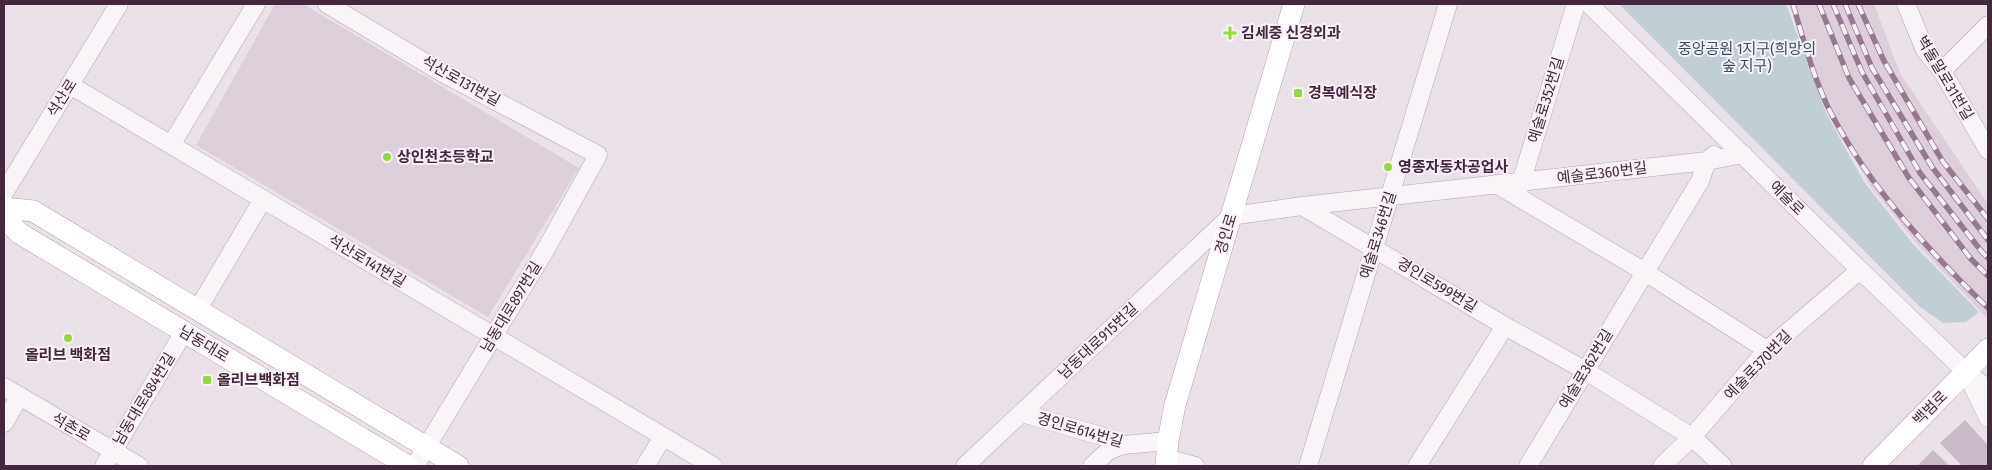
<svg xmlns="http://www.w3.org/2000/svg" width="1992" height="470" font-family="'Fira Sans Condensed','Noto Sans KR',sans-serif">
<rect width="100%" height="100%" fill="#ebe1e9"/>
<path fill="#ddcfda" d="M275,4H303L579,168L488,317L196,145Z
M1790,4H1874L1900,73L1988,204V319L1917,244L1871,187L1832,119L1803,46Z"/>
<path fill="#c1cfd5" d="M1619,4H1786L1826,113L1864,182L1913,244L1979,312L1966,322L1943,323L1920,307Z"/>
<path fill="#cbbac8" d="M1965,420L1988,445V466H1962L1940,443Z
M1933,450L1950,466H1917Z"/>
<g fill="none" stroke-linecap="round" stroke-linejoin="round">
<g stroke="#b6a6b2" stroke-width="19">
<path id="minor" d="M327,4L441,72L598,155L546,249L415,466
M1589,4L1860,270L1966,372L1988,389
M1906,4L1925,50L1942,71L1988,150
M1942,71L1988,25
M70,85L713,466
M171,145L256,4
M1496,184L1645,272L1767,350
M1518,192L1576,4
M4,193L119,4
M1302,206L1707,161L1743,154
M198,309L263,199
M1967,374L1988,418
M4,387L139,466
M1022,413L1101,436L1123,445L1168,441
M4,423L20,396
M1166,458L1195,466
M104,466L184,332
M645,466L663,437
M965,466L1231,216L1302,206L1505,326L1586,371L1692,437L1723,466
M1092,466L1108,451L1123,445
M1308,466L1448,4
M1417,466L1505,326
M1528,466L1700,181L1707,161L1714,155
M1662,466L1692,437L1767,350L1860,270"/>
</g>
<g stroke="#b79fb3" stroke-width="22">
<path id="major" d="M4,208L33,211L458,466
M4,217L19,233L408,466
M1166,466L1168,441L1175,405L1294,4
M1873,466L1988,349"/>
</g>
<use href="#minor" stroke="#f8f4f7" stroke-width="18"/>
<use href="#major" stroke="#fff" stroke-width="21"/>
<g stroke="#967990" stroke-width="5.5">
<path id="rail" d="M1793,4C1803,39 1815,83 1832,115C1871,189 1929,251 1988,308
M1819,4L1849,78L1909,178L1971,259L1988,276
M1833,4L1862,72L1920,173L1982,252L1988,258
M1845,4L1872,68L1932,167L1988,240
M1858,4L1884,61L1943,162L1988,219"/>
</g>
<use href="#rail" stroke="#f8f1f7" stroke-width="4" stroke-dasharray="11" stroke-linecap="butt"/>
</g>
<g fill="#95d93c" stroke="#f8f1f7" stroke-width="2">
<path d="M1227.5 25.5h5v5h5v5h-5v5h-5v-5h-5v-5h5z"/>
<rect x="1293" y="88" width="10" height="10" rx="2.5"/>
<circle cx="387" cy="157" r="5"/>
<circle cx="1388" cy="167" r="5"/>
<circle cx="68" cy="338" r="5"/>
<rect x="202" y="375" width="10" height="10" rx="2.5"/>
</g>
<g text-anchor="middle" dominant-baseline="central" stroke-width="4" stroke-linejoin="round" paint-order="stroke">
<g font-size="15" font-weight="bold" fill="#44283e" stroke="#f8f1f7" text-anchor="start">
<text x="1241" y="33">김세중 신경외과</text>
<text x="1308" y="93">경복예식장</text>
<text x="397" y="157">상인천초등학교</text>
<text x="1398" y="167">영종자동차공업사</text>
<text x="68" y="355" text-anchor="middle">올리브 백화점</text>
<text x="217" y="380">올리브백화점</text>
</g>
<g font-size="15" fill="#344f61" stroke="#f8f1f7">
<text x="1747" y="49">중앙공원 1지구(희망의<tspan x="1747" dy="17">숲 지구)</tspan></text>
</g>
<g font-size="15" fill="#44283e" stroke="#f8f1f7">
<text transform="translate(1945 78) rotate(59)">벽돌말로31번길</text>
<text transform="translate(461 81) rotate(29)">석산로131번길</text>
<text transform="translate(62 98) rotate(-58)">석산로</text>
<text transform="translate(1546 100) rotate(-73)">예술로352번길</text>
<text transform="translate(1602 173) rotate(-7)">예술로360번길</text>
<text transform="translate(1787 198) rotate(45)">예술로</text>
<text transform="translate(1226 234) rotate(-73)">경인로</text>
<text transform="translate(1378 235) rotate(-73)">예술로346번길</text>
<text transform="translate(367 261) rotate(31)">석산로141번길</text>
<text transform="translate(1437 285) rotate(31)">경인로599번길</text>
<text transform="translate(511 307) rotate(-59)">남동대로897번길</text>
<text transform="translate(1098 341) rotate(-43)">남동대로915번길</text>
<text transform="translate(204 344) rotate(31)">남동대로</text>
<text transform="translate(1758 365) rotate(-46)">예술로370번길</text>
<text transform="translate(1586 369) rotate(-59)">예술로362번길</text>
<text transform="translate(144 399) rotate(-59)">남동대로884번길</text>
<text transform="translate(1930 408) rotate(-45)">백범로</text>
<text transform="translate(71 427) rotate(30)">석촌로</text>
<text transform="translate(1080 430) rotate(16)">경인로614번길</text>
</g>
</g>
<rect width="1992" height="470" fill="none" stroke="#44283e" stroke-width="10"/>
</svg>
